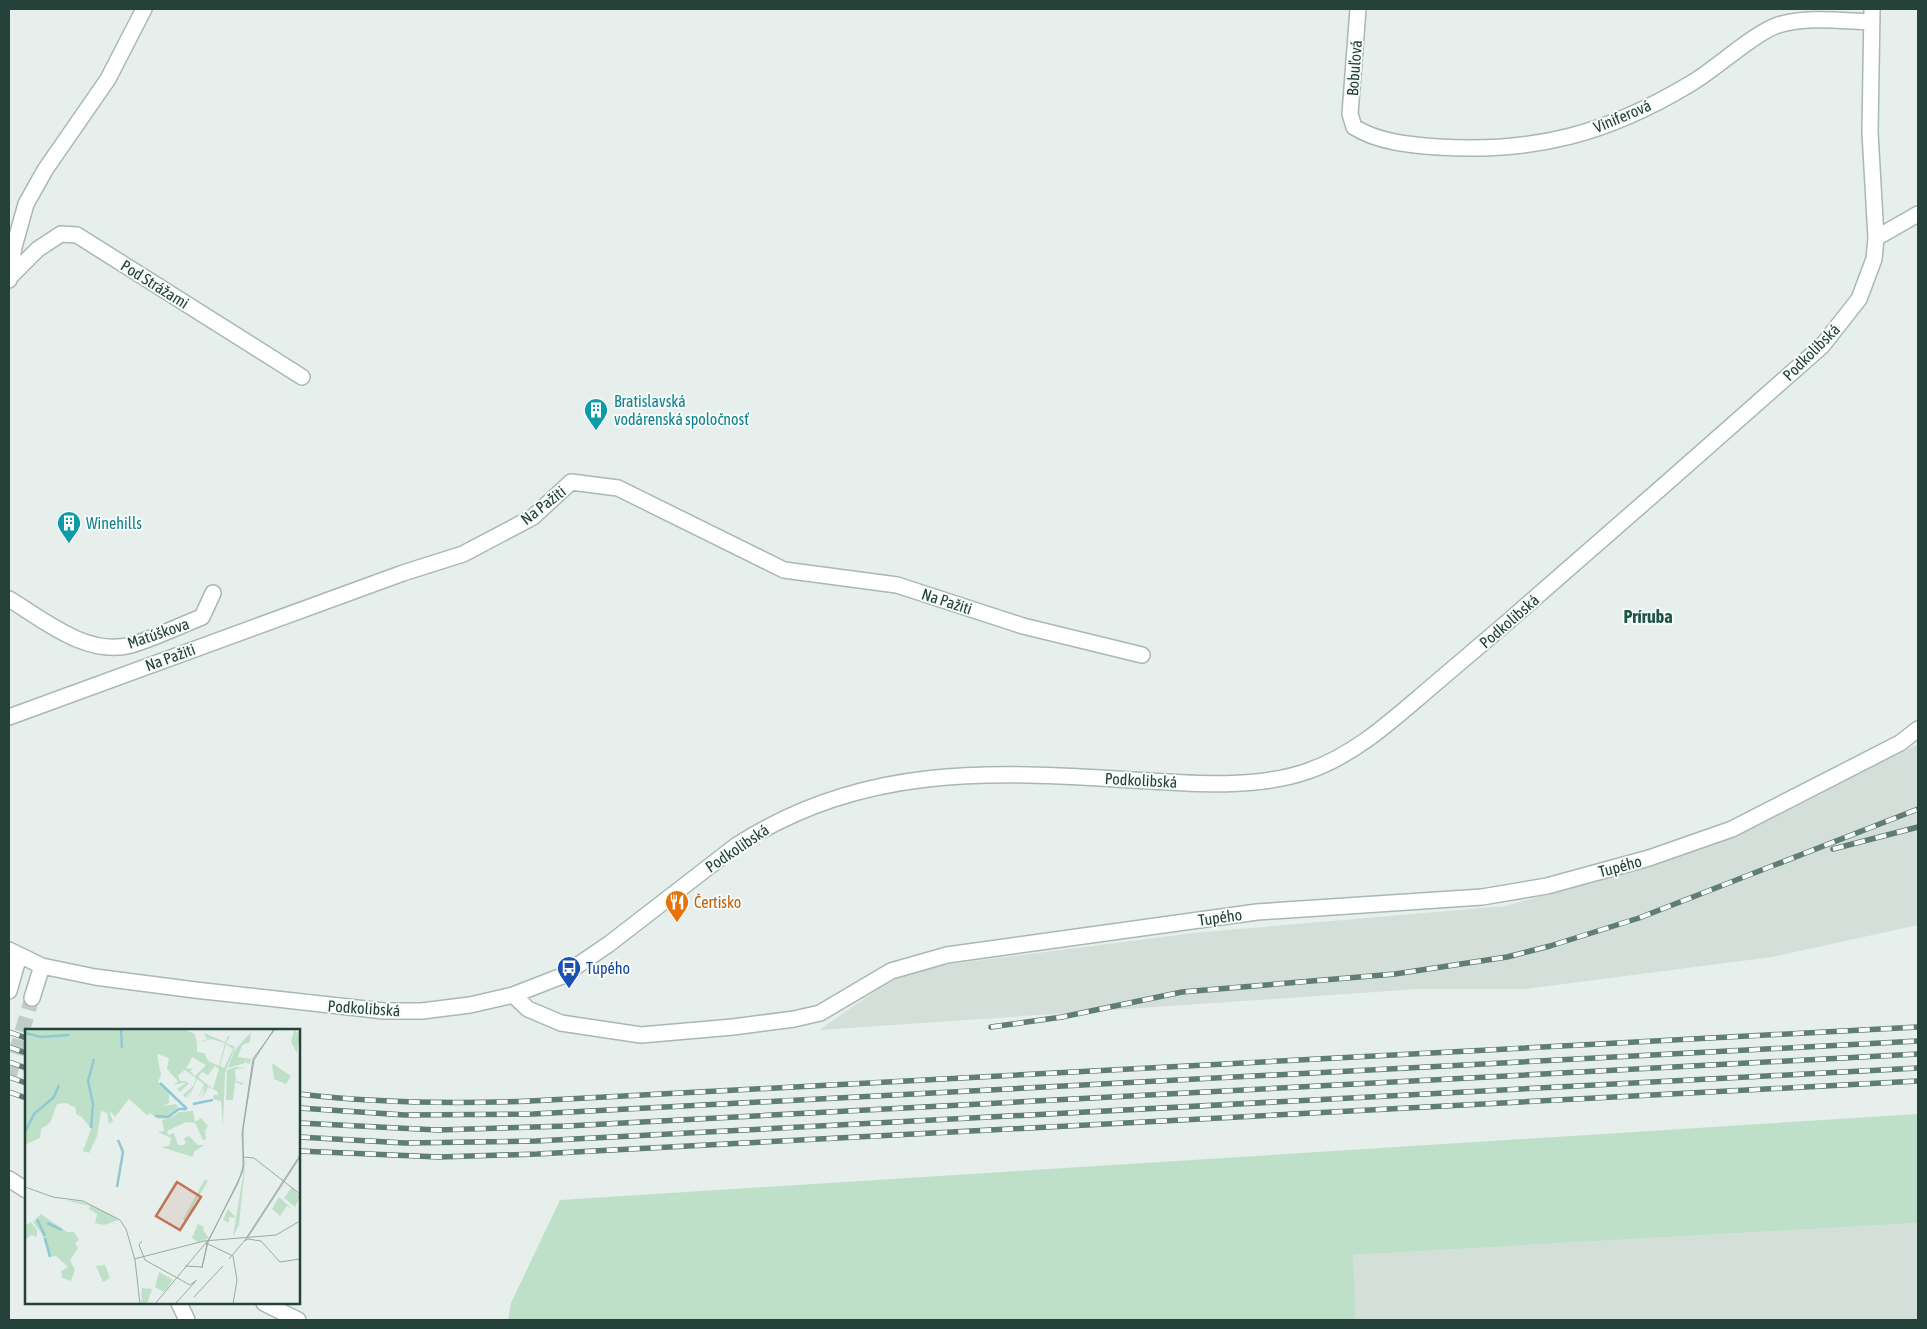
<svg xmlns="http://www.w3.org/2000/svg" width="1927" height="1329" font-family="'Asap Condensed',sans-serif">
<rect width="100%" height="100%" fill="#e6efeb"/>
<path fill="#d4dfda" d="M1918,744V925L1772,957L1525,989H1418L819,1030L884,985L911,972L943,965L1193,933L1506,906L1667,860L1741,833Z
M1918,1223V1320H1356L1352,1255Z"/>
<path fill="#bfe0c8" d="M1918,1114V1223L1353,1255L1356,1320H508L511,1303L560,1200Z"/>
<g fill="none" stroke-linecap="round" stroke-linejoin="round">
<path stroke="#bfccc8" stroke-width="15" stroke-dasharray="15 8" stroke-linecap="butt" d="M9,1076L32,998"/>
<g stroke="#a8b8b2" stroke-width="18">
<path id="minor" d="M1358,9L1350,114L1354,127C1378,142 1409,145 1438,147C1534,153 1607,134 1690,84C1716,69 1751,35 1778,25C1807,16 1842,21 1872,22
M1876,238L1918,214
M10,277L38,249L61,234L77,235L302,377
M9,280L14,247L26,204L45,170L108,79L144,9
M9,599C44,620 87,657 131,645C155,638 179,626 202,617L213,593
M9,717L403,573L463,554L533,517L571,482L618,488L784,570L897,585L1023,626L1142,655
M9,950L42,966L95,977L195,990L384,1011H422L470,1005L513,995L562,976L609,944L737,845C864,764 989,771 1133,780C1189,783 1254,790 1308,771C1352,756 1388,724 1423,694C1450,671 1477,648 1504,625C1611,532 1716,440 1822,346L1859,299L1874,259L1876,238L1870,132L1872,9
M9,991L19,956
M513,995L528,1009L561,1023L641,1035L733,1027L794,1019L820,1013L891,971L947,955L1257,912L1482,897L1547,886L1649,858L1732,829L1900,743L1918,729
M32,998L42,966
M9,1179L26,1190
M179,1303L187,1320
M264,1303L298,1320"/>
</g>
<use href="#minor" stroke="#fff" stroke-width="15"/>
<g stroke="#5f7d75" stroke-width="5.5">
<path id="rail" d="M1833,849L1918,827
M991,1027L1062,1017L1182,992L1395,974L1507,957L1550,946L1639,918L1918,809
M9,1032L26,1038
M9,1047L26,1053
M9,1062L26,1068
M9,1077L26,1083
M9,1092L26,1098
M299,1094C376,1103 453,1104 530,1101L1918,1027
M299,1108L405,1115L533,1114L1918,1041
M299,1123L438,1130L567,1126L1918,1054
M299,1137L405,1143L536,1141L1918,1068
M299,1151L439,1157L537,1154L1918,1081"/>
</g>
<use href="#rail" stroke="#f7fbf9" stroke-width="4" stroke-dasharray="11" stroke-linecap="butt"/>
</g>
<defs>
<g id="building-pin" transform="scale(1.25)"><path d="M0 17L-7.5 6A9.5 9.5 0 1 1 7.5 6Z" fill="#0f9aa8" stroke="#f7fbf9"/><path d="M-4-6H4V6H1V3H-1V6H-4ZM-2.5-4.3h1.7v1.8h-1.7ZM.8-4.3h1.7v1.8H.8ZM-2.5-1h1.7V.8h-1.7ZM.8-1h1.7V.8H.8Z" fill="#fff"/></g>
<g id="restaurant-pin" transform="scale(1.25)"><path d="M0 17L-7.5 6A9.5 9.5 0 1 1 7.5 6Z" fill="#e8710a" stroke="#f7fbf9"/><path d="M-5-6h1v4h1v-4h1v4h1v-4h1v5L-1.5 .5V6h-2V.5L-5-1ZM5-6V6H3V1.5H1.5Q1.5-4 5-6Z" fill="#fff"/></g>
<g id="bus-pin" transform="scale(1.25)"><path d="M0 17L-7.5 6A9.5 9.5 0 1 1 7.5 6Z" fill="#1a4fb4" stroke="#f7fbf9"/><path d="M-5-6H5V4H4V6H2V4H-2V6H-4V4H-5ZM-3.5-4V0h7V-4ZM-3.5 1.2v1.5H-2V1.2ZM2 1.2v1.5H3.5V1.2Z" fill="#fff"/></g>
</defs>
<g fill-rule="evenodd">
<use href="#building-pin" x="596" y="410"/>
<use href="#building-pin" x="69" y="523"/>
<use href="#restaurant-pin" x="677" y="902"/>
<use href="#bus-pin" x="569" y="968"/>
</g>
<g text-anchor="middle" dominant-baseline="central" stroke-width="4" stroke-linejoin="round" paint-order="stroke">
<g font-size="16" fill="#24423a" stroke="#f7fbf9">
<text transform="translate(1354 68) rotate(-86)">Bobuľová</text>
<text transform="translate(1622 116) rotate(-23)">Viniferová</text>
<text transform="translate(155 284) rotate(32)">Pod Strážami</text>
<text transform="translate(1811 352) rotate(-45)">Podkolibská</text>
<text transform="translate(543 505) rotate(-38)">Na Pažiti</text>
<text transform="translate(947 601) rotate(18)">Na Pažiti</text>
<text transform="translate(1509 621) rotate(-41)">Podkolibská</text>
<text transform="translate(158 633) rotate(-19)">Matúškova</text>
<text transform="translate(170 657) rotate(-20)">Na Pažiti</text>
<text transform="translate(1141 780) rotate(3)">Podkolibská</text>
<text transform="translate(737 848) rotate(-34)">Podkolibská</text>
<text transform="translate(1620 866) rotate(-15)">Tupého</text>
<text transform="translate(1220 917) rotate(-8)">Tupého</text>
<text transform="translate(364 1008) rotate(4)">Podkolibská</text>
</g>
<g font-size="16" fill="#0d838f" stroke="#f7fbf9" text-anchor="start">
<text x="614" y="401">Bratislavská<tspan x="614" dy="18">vodárenská spoločnosť</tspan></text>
<text x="86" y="523">Winehills</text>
</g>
<g font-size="16" fill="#c56008" stroke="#f7fbf9" text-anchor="start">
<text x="694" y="902">Čertisko</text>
</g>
<g font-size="16" fill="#164399" stroke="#f7fbf9" text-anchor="start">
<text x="586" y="968">Tupého</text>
</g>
<g font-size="18" font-weight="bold" fill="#1f5548" stroke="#f7fbf9">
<text x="1648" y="616">Príruba</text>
</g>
</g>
<g transform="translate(25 1029)">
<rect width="275" height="275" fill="#e6efeb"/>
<path d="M0,0H63L65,3L64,0H159L170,5L172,14L185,9H181L179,4L200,13L203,7H205L201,14L210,18L200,44L198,97L196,72L188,70L189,66H193L192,62L183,58L177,70L181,56L174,72L180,55L171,73L179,55L172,50L163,71L166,61L161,69L158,66L167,58L164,54L155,63L152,60L162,53L149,56L153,52L142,40L144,29L132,25L136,46L133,53L144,64V74L138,77L151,75L153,78L146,89L154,83L168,82L170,93L176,89L183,97L180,102L181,110L178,111L170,94L161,93L142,102L143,106L149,104L153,116H159L161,112L158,110L164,107L173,116H179L169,123L168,128L136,118L144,117L146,109L133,103L139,102L137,91L146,89L134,90L124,84L123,87L104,70L90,88L84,81L88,92L84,95L82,84L76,82L72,107L64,124L58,122L66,100L57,88L51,85V79L41,74L32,75L25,94L16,100L15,109L1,115ZM186,10L200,14L194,37L183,32L179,24L172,23V14ZM201,15L208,20L199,39L195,37ZM167,28L181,36L170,47L165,42L168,39L161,40ZM190,37L194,40L188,60L173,48L177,43L183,46ZM160,41L171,49L168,58L161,52H155L153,46ZM269,1L275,5L272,24L266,13ZM226,3L225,13L217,16L213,28L226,30L225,35L221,34L222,30L220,34L203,39L209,22ZM247,34L266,47L261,55L249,50ZM211,38L220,39L210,40L211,52L218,54V56L210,53L208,71H201L202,41ZM221,129L214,195L208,208L211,189L204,188V194L198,191L203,180L211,189ZM180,150L183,152L168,177L171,178L160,193L158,190ZM267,158L275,168L270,178L259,169ZM254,168L267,180L262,177L255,187L247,180ZM39,171L51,172L57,173L83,184L93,191L79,196L70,194L72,185L64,180L65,177ZM16,185L42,203H49L54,211L50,214L53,219L45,231L50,241L46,252L37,249L36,242L43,238L31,227L24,228L17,205L8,193ZM6,193L12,201V208L6,206L0,211L1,196ZM173,195L179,198L178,201L184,209L173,213L167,209ZM80,236L85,249L78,253L71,237ZM134,243L148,251L139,263L130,258ZM117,259L127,260L122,275H116Z" fill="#bfe0c8" fill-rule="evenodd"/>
<path fill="none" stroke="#8ec9d4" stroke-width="2.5" d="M96,0L97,19M0,4L16,8L44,6M135,54L162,80M168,75L188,71M130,87L143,88L154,80H161M66,99L68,75L63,52L69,30M0,103L9,85L29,68L34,56M92,158L98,123L93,111M12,190L20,207M22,194L37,201M20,209L25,228"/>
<path fill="none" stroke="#98aaa4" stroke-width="1" d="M218,128L229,129L275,165M0,158L28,168L58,172L95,191L101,200L110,231L115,275M222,208L275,126M117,212L114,216L120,231L165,256L172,251M219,212L223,210L236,212L255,233L275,230M181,214L208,227L212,251L208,275M109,230L179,212L251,206L275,192M204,230L225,205L275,128M160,237L177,238L183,213M177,239L182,215L218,142V100L229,31L249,0M169,268L198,237M130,275L184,210L213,154L219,135L217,105L228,30L250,0M150,275L170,253"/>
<path fill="#c07456" fill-opacity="0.15" stroke="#c07456" stroke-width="2.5" d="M152,153L176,168L155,201L131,187Z"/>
<rect width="275" height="275" fill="none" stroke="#24423a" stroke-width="2.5"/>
</g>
<rect width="1927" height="1329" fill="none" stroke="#24423a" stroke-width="20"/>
</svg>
